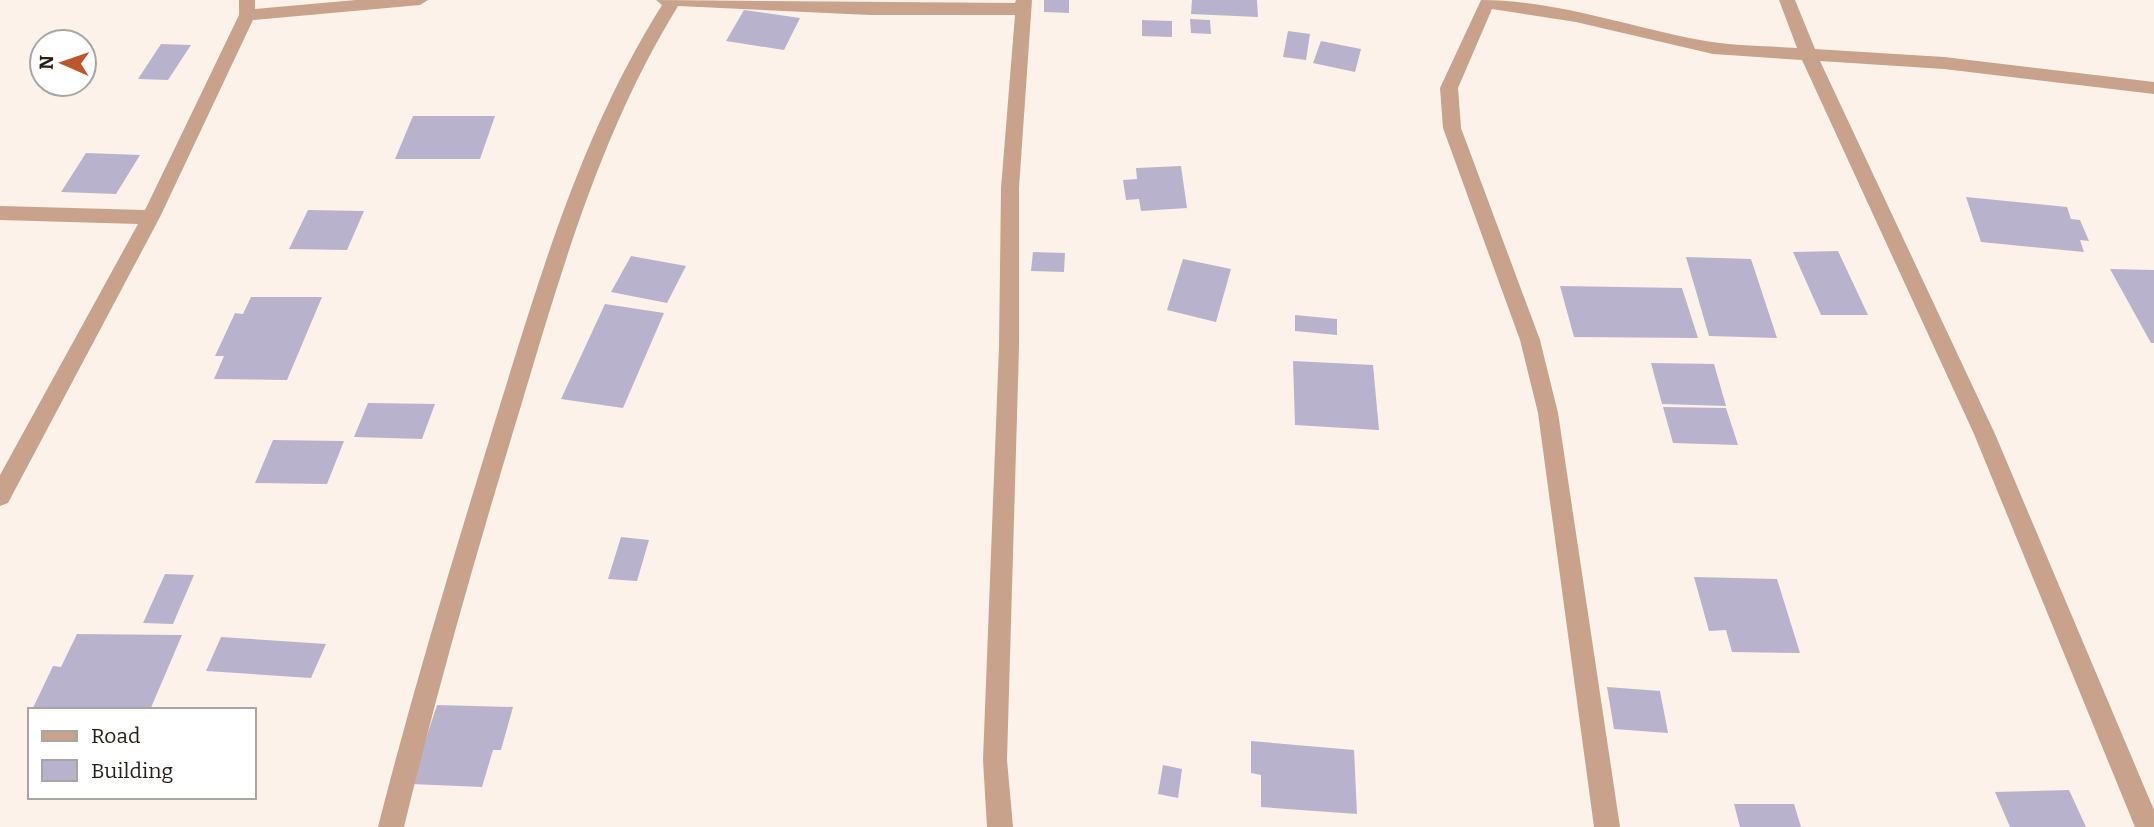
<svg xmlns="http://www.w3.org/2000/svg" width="2154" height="827" font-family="Bitter,serif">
<rect width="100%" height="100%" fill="#fcf2ea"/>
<path fill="#b9b2cc" d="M1044,0H1069V13L1044,12Z
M1192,0H1257L1258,17L1191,14Z
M744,10L800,18L784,50L726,41Z
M1190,19L1210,20L1211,34L1191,33Z
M1142,20L1172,21V37L1142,36Z
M1288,31L1310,34L1306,60L1283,57Z
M1321,41L1361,49L1355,72L1313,63Z
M161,44L191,45L168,80L138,79Z
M413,116H495L480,159H395Z
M86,153L140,155L116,194L61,192Z
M1181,166L1187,208L1141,211L1139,199L1126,200L1123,180L1137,179L1136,168Z
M1966,197L2067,207L2071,219L2080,220L2089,241L2080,240L2084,252L1981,242Z
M308,210L364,211L347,250L289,249Z
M1838,251L1868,315H1821L1793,252Z
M1033,252L1065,253L1064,272L1031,271Z
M631,256L686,266L667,303L611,292Z
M1686,257L1751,259L1777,338L1709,336Z
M1183,259L1231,269L1216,322L1167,310Z
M2110,269L2154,270V343H2151Z
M1560,286L1682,288L1698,338L1574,337Z
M251,297H322L287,380L214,379L224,356H215L235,313L243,314Z
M605,304L664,313L623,408L561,399Z
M1295,315L1337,319V335L1295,331Z
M1293,361L1373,365L1379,430L1295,425Z
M1651,363L1714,364L1726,406L1662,404Z
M368,403L435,404L422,439L354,437Z
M1663,407L1726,408L1738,445L1673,443Z
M273,440L344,441L327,484L255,483Z
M621,537L649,540L637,581L608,579Z
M165,574L194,575L173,624L143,623Z
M1694,577L1777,579L1800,653L1732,652L1726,630L1709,631Z
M77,634L182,635L150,710H32L53,666L61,667Z
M221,637L326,644L311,678L206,671Z
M1607,687L1660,691L1668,733L1614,729Z
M437,705L513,707L501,750H493L482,787L411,784Z
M1251,741L1354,750L1357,814L1261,807V775L1251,773Z
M1163,765L1182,769L1178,798L1158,794Z
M2069,790L2086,827H2010L1995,792Z
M1734,804H1794L1801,827H1740Z"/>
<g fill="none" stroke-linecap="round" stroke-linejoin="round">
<path fill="#c9a28b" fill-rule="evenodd" d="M239,0H255V9L356,0H428L420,5L253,20L160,217L8,503L0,506V475L138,224L0,220V206L145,210L239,15Z
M656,0L1015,3L1016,0H1032L1019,188V347L1007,760L1013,827H987L983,760L999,347L1001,188L1015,15H870L678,6C601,131 562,269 520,409C478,547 438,686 404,827H378C414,685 457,545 500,405C543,266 584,129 662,5Z
M1481,0C1560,0 1634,29 1712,42C1739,46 1769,46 1797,48L1779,0H1795L1815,49L1944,57L2154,82V94L1944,69L1820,61L1995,434L2154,810V827H2135L1974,434L1802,60L1713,54L1576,22L1492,9L1458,88L1461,128L1540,340L1558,413L1620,827H1594L1538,413L1520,340L1443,128L1440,88Z"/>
</g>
<rect x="28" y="708" width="228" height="91" fill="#ffffff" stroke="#a9a5a2" stroke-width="2"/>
<rect x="42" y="731" width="35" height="10" fill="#c9a28b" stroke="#a9a5a2" stroke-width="2"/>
<text x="91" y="743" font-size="21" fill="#271e17">Road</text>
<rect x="42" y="760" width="35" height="21" fill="#b9b2cc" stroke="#a9a5a2" stroke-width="2"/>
<text x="91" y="778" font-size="21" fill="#271e17">Building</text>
<g transform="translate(63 63) rotate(272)"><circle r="33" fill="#ffffff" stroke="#a9a5a2" stroke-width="2"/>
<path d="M0-5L12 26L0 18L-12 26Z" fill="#be562d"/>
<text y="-10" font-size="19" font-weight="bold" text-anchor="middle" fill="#271e17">N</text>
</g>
</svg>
